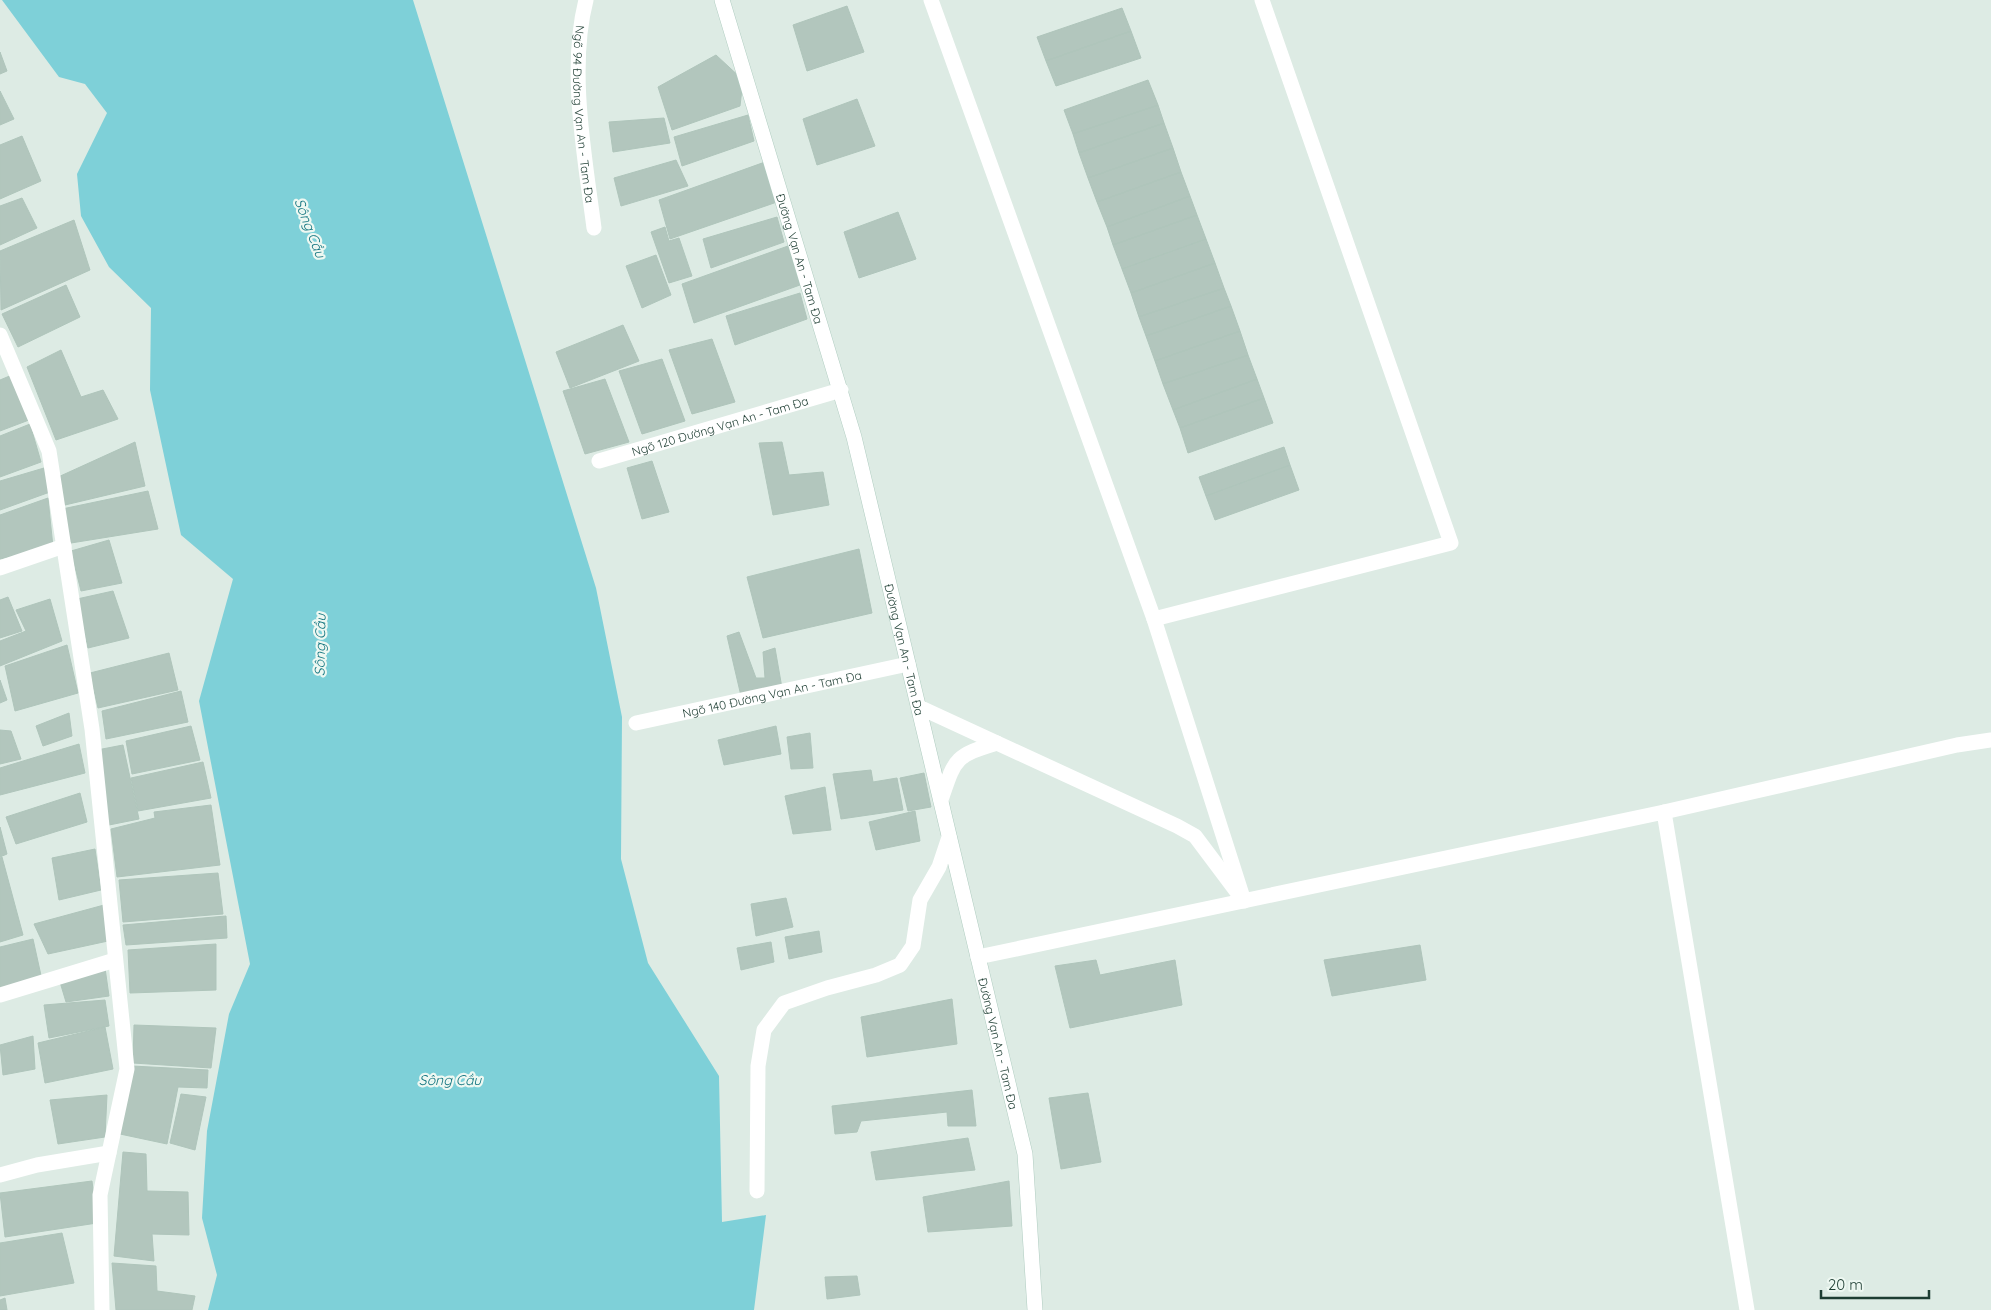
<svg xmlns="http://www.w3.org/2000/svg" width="1991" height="1310" font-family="Quicksand,sans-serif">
<rect width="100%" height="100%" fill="#ddebe4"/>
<path fill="#7ed0d8" d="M2,0H413L596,588L622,717L621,859L648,963L719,1076L722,1222L766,1215L754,1310H208L217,1275L202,1218L207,1131L229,1014L250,964L199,701L233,579L181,535L150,390L151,308L109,267L81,216L77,174L107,113L85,84L59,77Z"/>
<path fill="#b2c6bd" stroke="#afc5bb" d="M847,6L864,52L807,71L793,25Z
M1122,8L1131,31L1046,61L1037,37Z
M1131,31L1141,58L1056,86L1046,61Z
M0,52L7,71L0,74Z
M716,55L743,80L740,106L672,130L658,87Z
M1148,80L1158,105L1073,134L1064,110Z
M0,91L14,119L0,125Z
M857,99L875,146L817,165L803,119Z
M1158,105L1164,123L1079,153L1073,134Z
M748,115L754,141L682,166L674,137Z
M664,118L670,143L613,152L609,122Z
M1164,123L1173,148L1088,178L1079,153Z
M22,136L41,181L0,199V145Z
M1173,148L1181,172L1097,202L1088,178Z
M676,160L688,186L621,206L614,178Z
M765,162L777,202L670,239L659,200Z
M1181,172L1190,196L1107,227L1097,202Z
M1190,196L1197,215L1113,245L1107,227Z
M22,198L37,228L0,245V206Z
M898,212L916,259L859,278L844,232Z
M1197,215L1206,239L1122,269L1113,245Z
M777,217L784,242L711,268L703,239Z
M74,220L90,270L1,310L0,251Z
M665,227L669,241L679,238L692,276L669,283L651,232Z
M1206,239L1215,263L1131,293L1122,269Z
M788,246L800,285L694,323L682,284Z
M656,255L671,295L642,308L626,266Z
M1215,263L1224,288L1139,317L1131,293Z
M66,285L80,317L18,347L2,314Z
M1224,288L1231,306L1146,336L1139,317Z
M800,293L807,319L735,345L726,316Z
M1231,306L1240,331L1155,361L1146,336Z
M623,325L639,361L570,388L556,352Z
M1240,331L1248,355L1163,384L1155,361Z
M712,339L735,402L692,414L669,350Z
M61,350L81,397L103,390L118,419L56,440L27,367Z
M1248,355L1257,379L1173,410L1163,384Z
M662,359L685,421L642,434L619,371Z
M12,375L29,420L0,431V380Z
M605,379L629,442L585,454L563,391Z
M1257,379L1264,398L1180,428L1173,410Z
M1264,398L1273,423L1188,453L1180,428Z
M30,424L41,462L0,477V436Z
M135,442L145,486L65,505L56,478Z
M782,442L789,475L823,472L829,505L773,515L759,443Z
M1284,447L1290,465L1206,496L1199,477Z
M652,461L669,512L642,519L627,468Z
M1290,465L1299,490L1215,520L1206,496Z
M44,468L50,492L0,510V481Z
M148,491L158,529L71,543L62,509Z
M48,498L53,547L0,559V515Z
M109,540L122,583L81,591L71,551Z
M859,549L872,613L763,638L747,577Z
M113,591L129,638L88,648L77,599Z
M8,597L22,631L0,638V600Z
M50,599L62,641L0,666V641L26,631L16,610Z
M739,632L756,678H765L763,652L775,648L782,688L741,696L727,636Z
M67,645L78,693L15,711L5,666Z
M169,653L178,690L98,708L90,673Z
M0,680L7,700L0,703Z
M181,691L188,722L106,739L102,711Z
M69,713L72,736L43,746L36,726Z
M191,726L200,760L132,774L126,741Z
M776,726L781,754L724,765L718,740Z
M0,730L11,731L21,759L0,764Z
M810,733L813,768L791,769L787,737Z
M79,744L85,773L0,795V768Z
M123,745L139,819L109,825L97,750Z
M203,762L211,798L138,811L131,778Z
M871,770L873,782L897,778L903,810L841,819L833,774Z
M924,773L931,807L908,811L900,778Z
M825,787L831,830L793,834L785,796Z
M80,793L87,822L16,844L6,817Z
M211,805L220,865L117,877L111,829L155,818L154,812Z
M915,811L920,841L876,850L869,822Z
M0,827L7,854L0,857Z
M95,849L101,890L59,900L52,858Z
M2,857L23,935L0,942V858Z
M218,873L223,914L123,922L119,880Z
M786,898L793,927L756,936L751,904Z
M104,905L108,941L48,954L34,924Z
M226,916L227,938L126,945L123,925Z
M819,931L822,952L789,959L785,937Z
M33,939L42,980L0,992V947Z
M771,942L774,962L741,970L737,948Z
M216,944V990L130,993L128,950Z
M1420,945L1426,980L1332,996L1324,960Z
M1096,960L1100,975L1175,960L1182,1005L1070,1028L1055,966Z
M105,968L109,996L66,1002L60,982Z
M952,999L957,1044L867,1057L861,1017Z
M105,1000L109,1026L49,1038L44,1005Z
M134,1025L216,1028L211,1068L133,1063Z
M105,1027L113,1069L45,1083L38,1043Z
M33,1036L35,1069L3,1075L0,1045Z
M132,1066L208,1070L207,1088L178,1087L167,1144L120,1134Z
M972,1090L976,1126H948L947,1112L861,1121L857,1132L835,1134L832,1106Z
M1088,1093L1101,1162L1061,1169L1049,1098Z
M181,1094L206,1097L195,1150L170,1143Z
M107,1095L105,1137L58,1144L50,1100Z
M968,1138L975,1170L876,1180L871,1152Z
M123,1152L146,1154L147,1191L188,1192L189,1235L152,1234L154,1261L114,1256Z
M92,1181L97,1223L5,1237L0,1193Z
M1009,1181L1012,1226L928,1232L923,1197Z
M62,1233L74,1283L0,1296V1243Z
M112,1263L156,1266L157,1291L195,1296L192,1310H116Z
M857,1276L860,1295L827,1299L825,1277Z
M5,1298L7,1310H0V1300Z"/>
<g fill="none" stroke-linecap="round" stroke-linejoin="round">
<g stroke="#afccc0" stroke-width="16">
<g id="secondary">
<path id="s4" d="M722,0L854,437L1025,1154L1035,1310"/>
</g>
</g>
<path stroke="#fff" stroke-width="15" d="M757,1191L758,1066L764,1030L784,1003L827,988L876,975L900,965L913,946L920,900L939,867L949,837"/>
<g stroke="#fff" stroke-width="15">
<path id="s1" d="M586,0C568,69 585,158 594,228"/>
<path d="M931,0L1154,619L1244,901"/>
<path d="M0,335L49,451L92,729L127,1069L100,1195L102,1310"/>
<path id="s2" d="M599,461L841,390"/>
<path d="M0,568L64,546"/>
<path d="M1154,619L1451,543L1262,0"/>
<path d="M919,707L1177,826L1195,836L1237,892"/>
<path id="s3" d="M636,723L908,664"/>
<path d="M941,800C955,759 954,756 997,743"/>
<path d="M1664,812L1957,745L1991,740"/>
<path d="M978,957L1664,812L1747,1310"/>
<path d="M0,995L115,960"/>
<path d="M0,1175L37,1165L109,1153"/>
</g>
<use href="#secondary" stroke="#fff" stroke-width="15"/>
</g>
<g text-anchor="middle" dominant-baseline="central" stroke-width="4.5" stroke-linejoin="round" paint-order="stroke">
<g font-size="12" fill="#1d3d32" stroke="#eef8f2">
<text stroke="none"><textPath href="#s1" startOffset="115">Ngõ 94 Đường Vạn An - Tam Đa</textPath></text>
<text stroke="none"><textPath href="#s4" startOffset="270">Đường Vạn An - Tam Đa</textPath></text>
<text stroke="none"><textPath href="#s2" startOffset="126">Ngõ 120 Đường Vạn An - Tam Đa</textPath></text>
<text stroke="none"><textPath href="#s4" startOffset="675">Đường Vạn An - Tam Đa</textPath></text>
<text stroke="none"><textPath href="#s3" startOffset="139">Ngõ 140 Đường Vạn An - Tam Đa</textPath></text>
<text stroke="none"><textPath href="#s4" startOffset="1080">Đường Vạn An - Tam Đa</textPath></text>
</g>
<g font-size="14" font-style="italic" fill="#11747f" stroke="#eef8f2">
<text transform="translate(310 228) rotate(69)">Sông Cầu</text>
<text transform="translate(320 645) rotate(-89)">Sông Cầu</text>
<text x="450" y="1080">Sông Cầu</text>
</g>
</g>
<path d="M1821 1290v8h108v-8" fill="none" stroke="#1d3d32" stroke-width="2.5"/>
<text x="1828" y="1290" font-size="15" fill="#1d3d32" stroke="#eef8f2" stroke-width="4" paint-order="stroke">20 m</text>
</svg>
